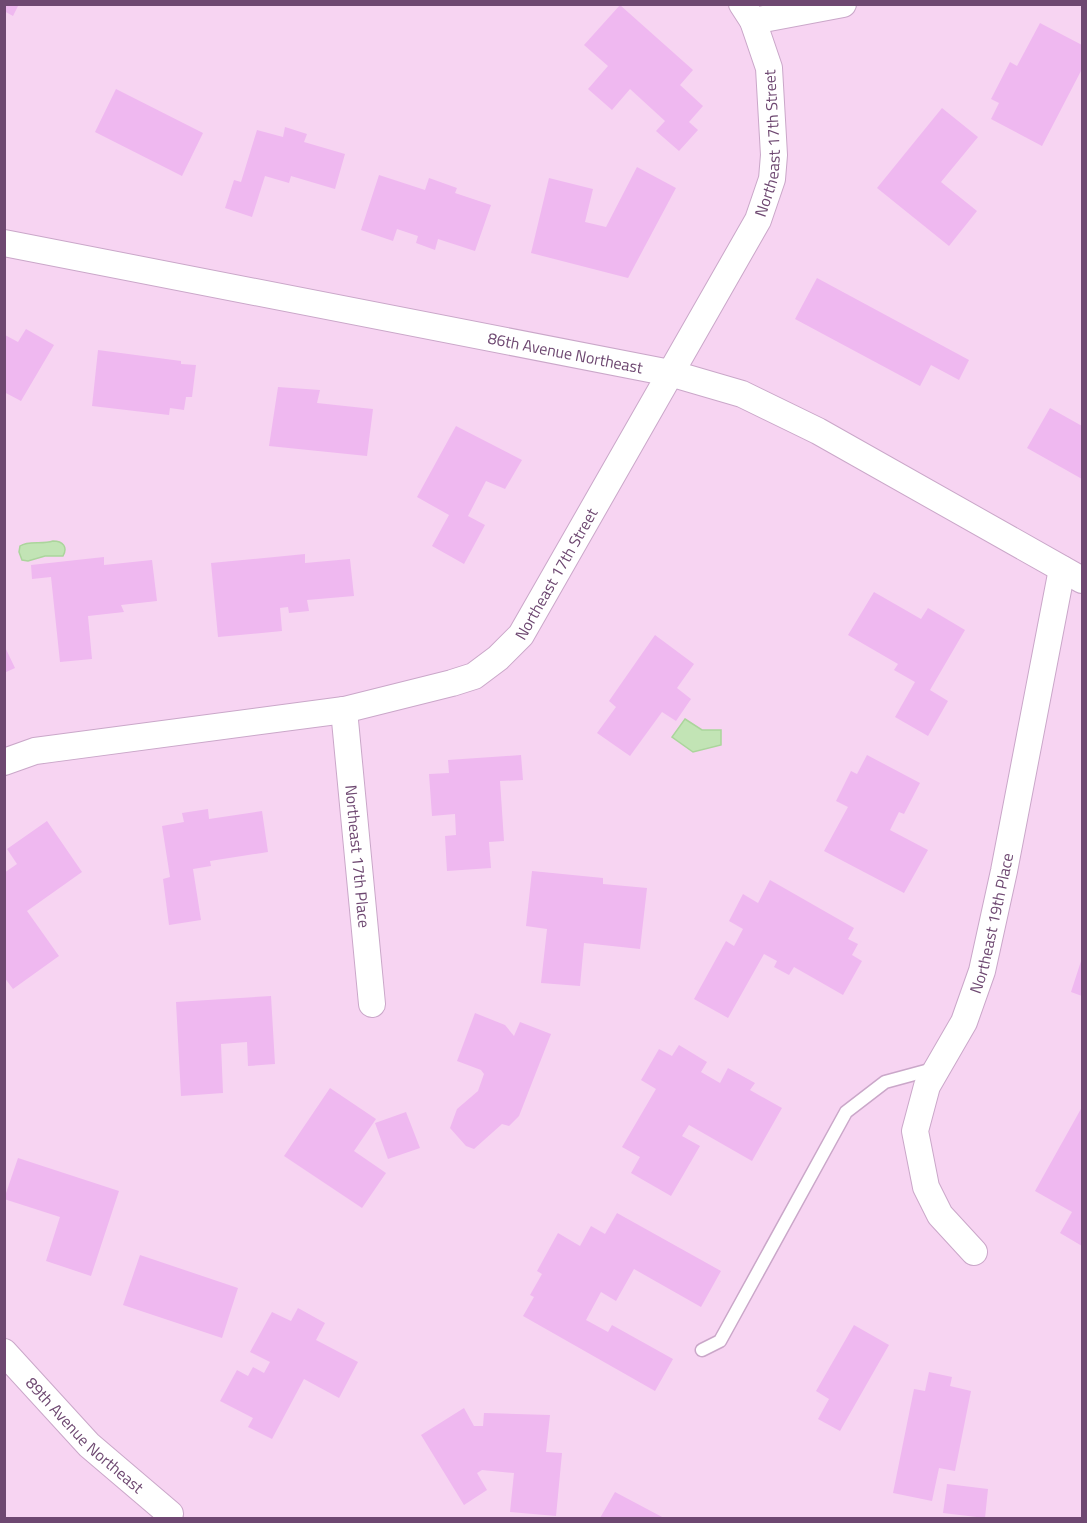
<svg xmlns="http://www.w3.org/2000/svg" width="1087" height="1523" font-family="'Titillium Web',sans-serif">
<rect width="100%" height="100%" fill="#fbe0f6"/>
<path fill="#f7d4f2" d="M5,5H1082V1518H5Z"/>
<path fill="#c2e4b5" stroke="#abd59c" stroke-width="1.5" d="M53,541C63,541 68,547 63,556H45L28,561L22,560L19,552L20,546C29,540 42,545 53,541Z
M685,719L702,730H721V745L693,752L672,737Z"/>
<path fill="#efb8f0" d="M4,4H19L13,16L4,11Z
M620,5L693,70L680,85L703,106L689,122L698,130L679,151L656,131L665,121L630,89L612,110L588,89L608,66L584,45Z
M1040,23L1082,45V69L1042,146L991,119L999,103L991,99L1010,62L1017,66Z
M116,89L203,133L182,176L95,132Z
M942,108L978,137L941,182L977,211L949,246L877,188Z
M285,127L307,134L304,142L345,154L335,189L291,176L289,183L265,176L252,217L225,208L234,180L241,182L257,130L283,137Z
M637,167L676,188L628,278L531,253L549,178L593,189L585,222L606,227Z
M379,175L425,190L429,178L457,188L455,193L491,205L475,251L438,239L435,250L416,243L418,236L397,229L393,241L361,230Z
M817,278L969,360L959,380L931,365L920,386L795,319Z
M26,329L54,345L21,401L4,392V337L5,335L18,342Z
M98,350L181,361V364L196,365L192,397H186L184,410L170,408L169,415L92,406Z
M278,387L320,390L317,403L373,409L367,456L269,446Z
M1050,408L1082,426V479L1027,448Z
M456,426L522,460L505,489L486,481L468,516L485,525L464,564L432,546L449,515L417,497Z
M305,554V563L350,559L354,596L307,600L309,611L289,613L288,607L280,608L282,631L218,637L211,563Z
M104,557V565L152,560L157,601L121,605L124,612L88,616L92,659L60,662L51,577L32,579L31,565Z
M874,592L921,619L928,608L965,630L930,690L948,701L928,736L895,717L915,682L894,670L898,664L848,635Z
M655,635L694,664L677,688L691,699L676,721L662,712L630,756L597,733L616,707L609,701Z
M4,645L15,668L4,673Z
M521,755L523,780L500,781L504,841L489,842L491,868L447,871L445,836L456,835L455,814L432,816L429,774L449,773L448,760Z
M867,755L920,783L904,814L899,812L890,830L928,850L904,893L824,851L848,807L836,801L851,771L857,774Z
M208,809L209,819L262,811L268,852L210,861L211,866L193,869L201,920L169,925L163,879L170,877L162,826L184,822L182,813Z
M47,821L82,872L27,911L59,956L13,989L4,977V873L17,864L7,849Z
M532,871L603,878V884L647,888L640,949L584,943L580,986L541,983L547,929L526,926Z
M770,880L854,928L848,939L858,944L852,955L862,961L843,995L794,967L789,975L774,967L777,961L764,954L728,1018L694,999L726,941L734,946L743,929L729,921L743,894L758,903Z
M1082,958V996L1071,992Z
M271,996L275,1064L248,1066L247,1042L221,1044L223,1093L181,1096L176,1002Z
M475,1013L505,1025L514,1036L520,1022L551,1034L519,1116L509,1126L502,1124L474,1149L466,1146L450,1128L457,1109L478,1091L484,1074L481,1070L457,1061Z
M679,1045L707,1062L701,1072L720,1083L728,1068L755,1083L750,1090L782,1108L752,1161L689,1125L682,1136L700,1146L671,1196L631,1173L640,1157L622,1147L656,1089L641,1080L659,1049L672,1056Z
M330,1088L376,1119L354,1151L386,1173L362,1208L284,1156Z
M1082,1107V1246L1060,1233L1072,1212L1035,1191Z
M406,1112L420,1148L388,1159L375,1123Z
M18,1158L119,1191L91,1276L46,1261L60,1217L4,1199Z
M617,1213L721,1271L701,1307L634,1269L616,1301L601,1292L586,1320L608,1332L612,1325L673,1359L655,1391L523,1316L534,1297L530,1295L542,1274L537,1271L558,1233L580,1246L591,1226L605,1234Z
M140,1255L238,1288L222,1338L123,1305Z
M298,1308L325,1323L316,1340L358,1362L339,1398L304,1379L272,1439L248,1427L253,1418L220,1401L237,1370L248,1376L253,1367L264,1373L270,1362L250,1352L272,1312L291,1321Z
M854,1325L889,1345L840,1431L818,1419L829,1399L816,1391Z
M929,1372L952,1377L950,1386L971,1391L955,1471L939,1468L932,1501L893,1493L914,1389L925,1391Z
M464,1408L474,1426H483L484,1413L550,1415L546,1452L562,1453L556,1516L510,1512L514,1473L482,1470L477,1473L487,1490L464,1505L421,1435Z
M947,1484L988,1489L985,1518L943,1513Z
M615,1492L664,1518H600Z"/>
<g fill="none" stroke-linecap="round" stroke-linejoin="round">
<g stroke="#caa7c9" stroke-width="15">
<path id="lane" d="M702,1350L720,1341L846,1112L885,1082L933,1069"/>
</g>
<g stroke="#caa7c9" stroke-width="28">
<g id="street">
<path d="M753,21L843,4"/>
<path id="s1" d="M4,243L670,373L742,394L818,431L1082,580"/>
<path id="s2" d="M344,710L372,1004"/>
<path id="s3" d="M4,762L35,751L344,710L452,683L474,676L498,658L521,635L758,220L772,179L774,155L769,68L753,21L742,4"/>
<path id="s4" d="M974,1252L940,1215L926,1187L915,1131L927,1086L964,1022L982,971L1004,871L1062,569"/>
<path id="s5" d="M4,1352L89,1445L170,1514"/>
</g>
</g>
<use href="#lane" stroke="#fff" stroke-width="12"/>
<use href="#street" stroke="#fff" stroke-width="26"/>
</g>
<g text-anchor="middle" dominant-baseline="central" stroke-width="4.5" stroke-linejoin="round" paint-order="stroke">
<g font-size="16" fill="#6e4871" stroke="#ffe5fa">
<text stroke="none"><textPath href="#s3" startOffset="1098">Northeast 17th Street</textPath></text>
<text stroke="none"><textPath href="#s1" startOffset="572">86th Avenue Northeast</textPath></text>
<text stroke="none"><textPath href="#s3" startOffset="612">Northeast 17th Street</textPath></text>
<text stroke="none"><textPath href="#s2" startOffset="147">Northeast 17th Place</textPath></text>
<text stroke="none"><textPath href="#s4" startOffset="362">Northeast 19th Place</textPath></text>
<text stroke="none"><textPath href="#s5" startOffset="116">89th Avenue Northeast</textPath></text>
</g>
</g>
<rect width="1087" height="1523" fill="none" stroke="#6e4871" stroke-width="12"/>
</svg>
